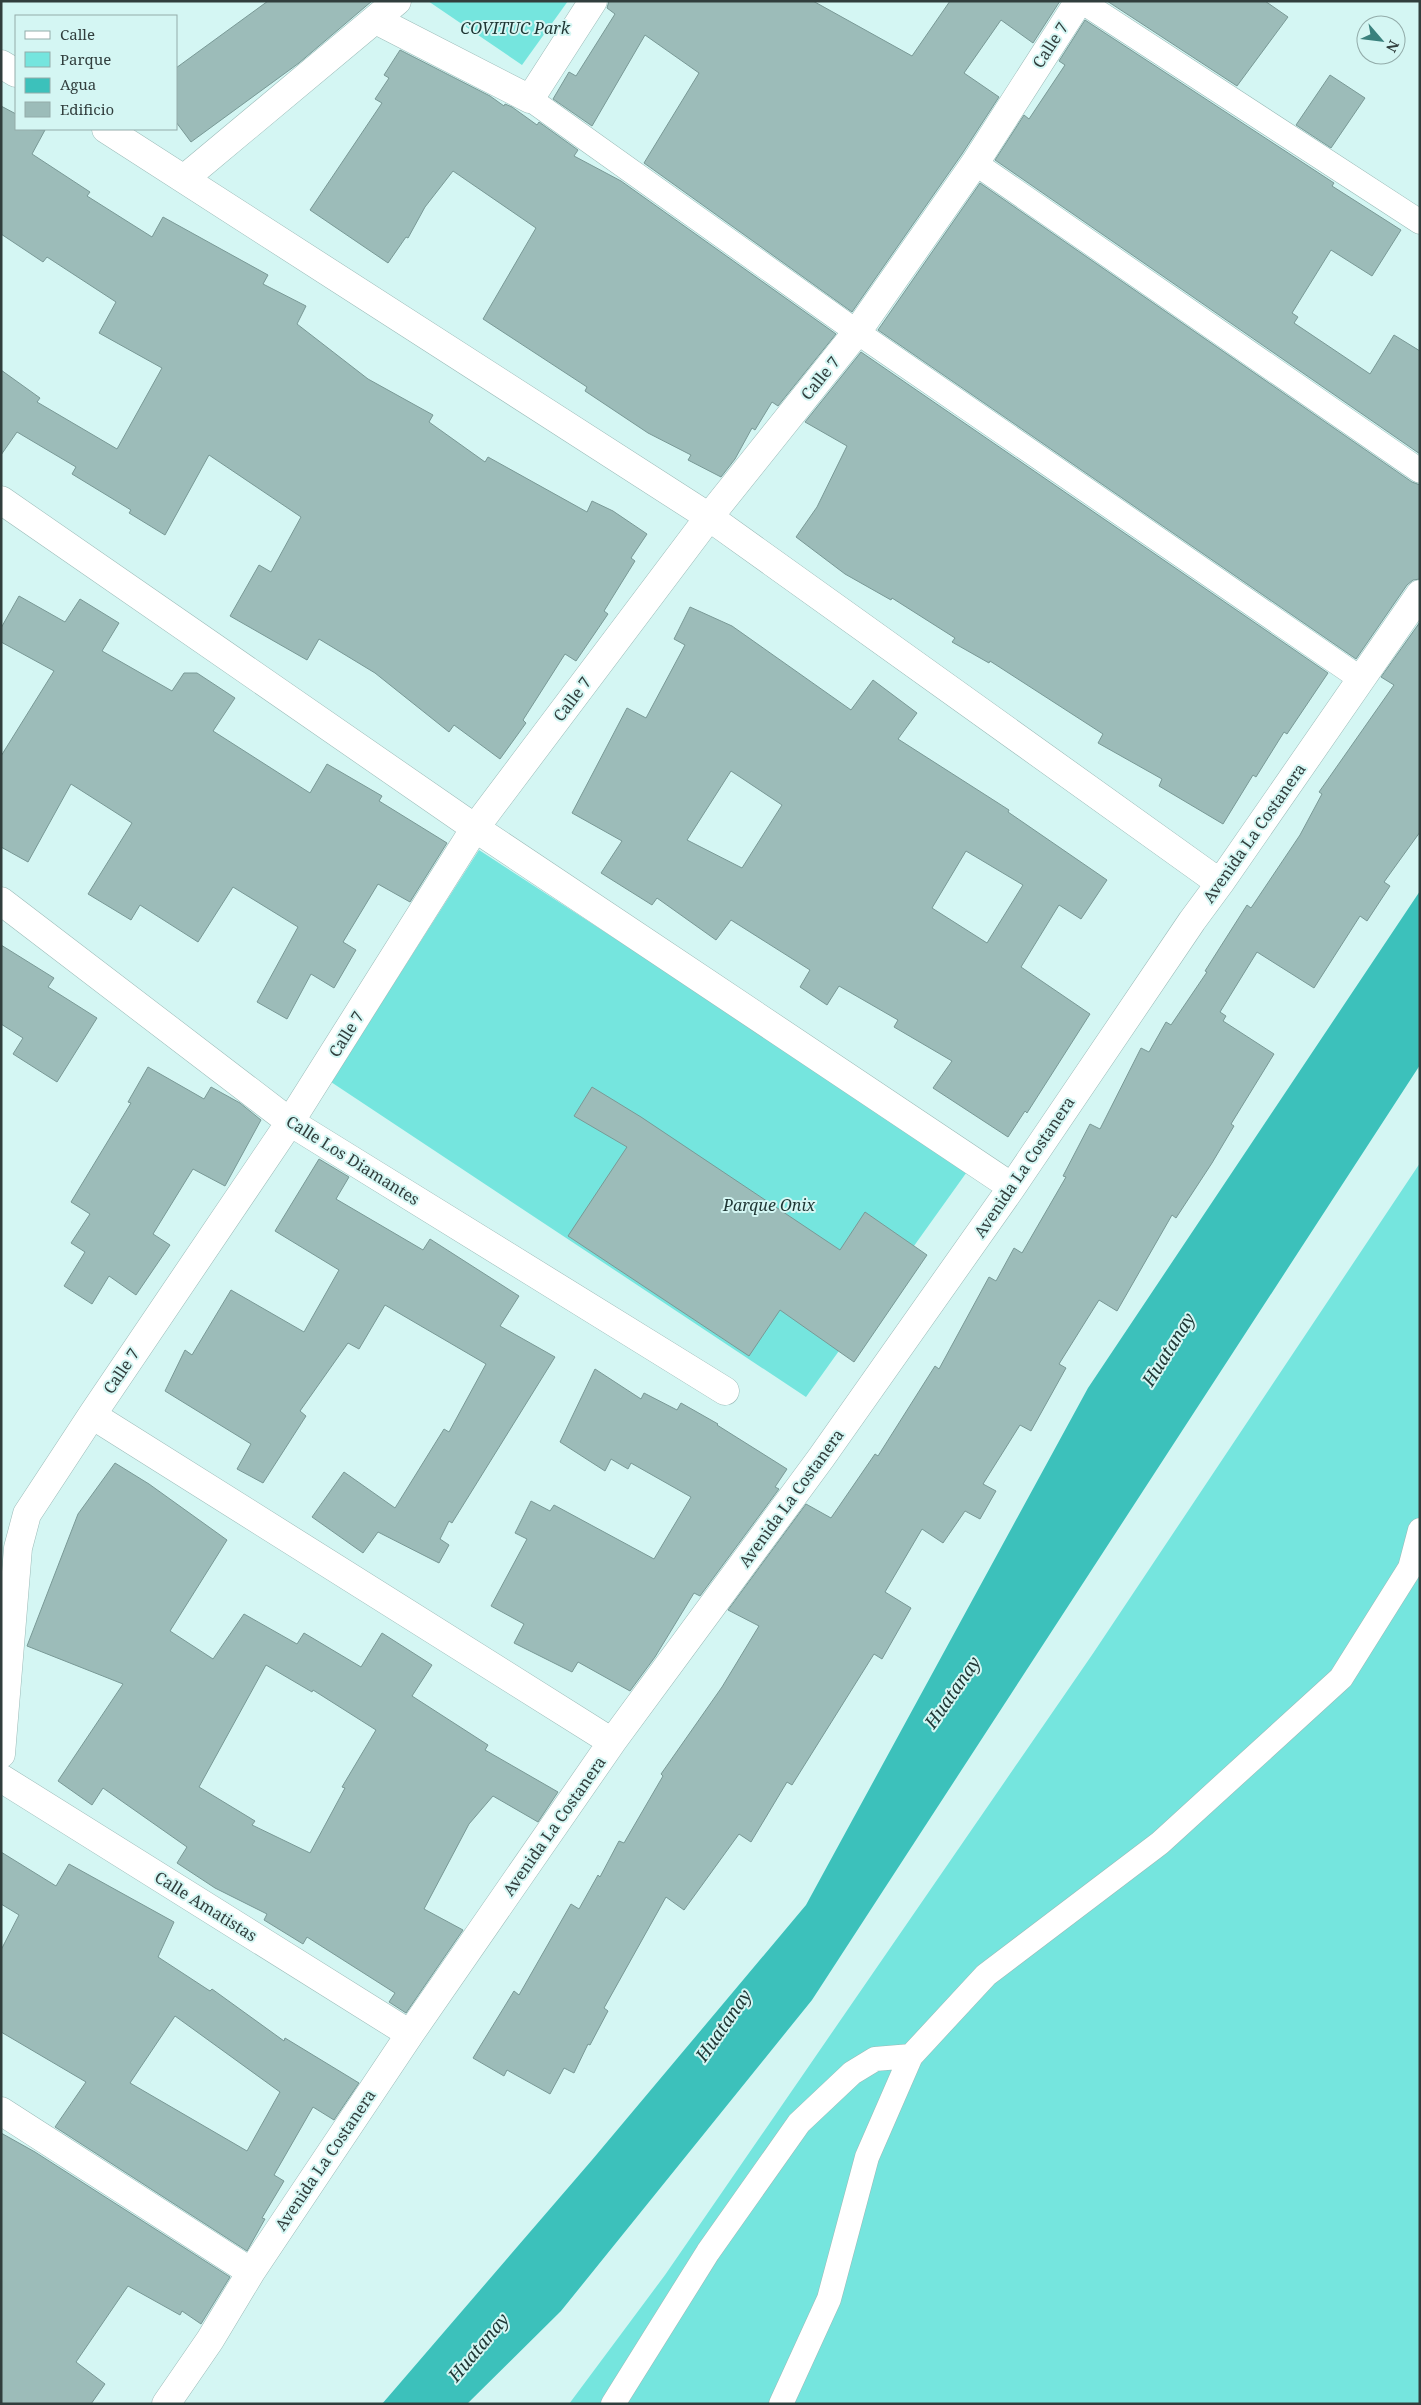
<svg xmlns="http://www.w3.org/2000/svg" width="1421" height="2405" font-family="'Noto Serif',serif">
<rect width="100%" height="100%" fill="#d4f6f3"/>
<path fill="#75e5de" d="M428,1H568L522,65Z
M479,850L969,1169L806,1397L331,1082Z
M1420,1163V2404H569L665,2275L1094,1652Z"/>
<path fill="#3cc1bb" d="M1420,891V1065L812,2000L561,2311L467,2404H382L592,2160L806,1905L1088,1388Z"/>
<path fill="#9cbcb9" stroke="#799996" fill-rule="evenodd" d="M268,1H372L299,63L191,142L176,122V68Z
M609,1H813L912,56L950,1H1060L1033,43L1001,20L964,73L999,97L962,154L852,312L644,163L699,73L645,35L592,126L553,99L569,72L576,76L615,14L607,8Z
M1107,1H1265L1288,17L1237,86Z
M1085,20L1334,183L1332,186L1401,230L1372,276L1331,250L1292,313L1298,317L1294,323L1370,374L1394,335L1420,351V454L995,160L1024,115L1029,119L1065,65L1059,61Z
M400,50L490,96L504,106L505,104L512,107L537,125L539,122L578,150L574,156L621,181L836,334L778,406L772,402L755,430L752,428L735,459L721,477L688,460L691,455L648,433L585,391L587,387L483,319L536,228L453,171L425,207L408,238L406,237L388,263L310,210L382,103L375,99L389,78L384,75Z
M1330,75L1365,98L1331,148L1296,125Z
M1,106L16,114V129L45,130L32,154L90,192L87,196L152,237L163,217L268,275L263,284L306,306L297,324L368,379L433,415L429,422L485,462L488,457L587,512L592,501L613,511L647,534L631,558L635,561L604,611L608,614L576,661L565,654L523,720L526,723L500,759L454,725L449,732L375,673L319,639L307,660L230,616L259,565L271,572L301,517L209,455L165,535L129,513L131,510L72,474L76,467L17,432L1,455V370L40,398L37,402L117,449L162,368L99,333L116,302L47,257L43,262L1,234Z
M980,183L1412,482L1420,485V579L1413,580L1407,585L1356,659L878,330Z
M861,352L1328,673L1287,734L1284,732L1256,777L1253,775L1223,824L1159,786L1162,779L1098,743L1103,734L990,661L989,663L952,642L955,638L892,598L891,600L845,574L796,537L817,507L847,446L805,422Z
M19,596L65,622L80,599L119,623L102,651L172,691L184,673H197L235,698L213,731L310,793L327,764L382,796L379,801L447,843L410,902L378,884L343,942L356,950L334,988L311,974L287,1019L257,1002L298,927L233,887L198,942L140,905L131,920L88,894L132,823L71,784L28,862L1,847V756L54,671L1,642V628Z
M690,607L732,626L851,710L873,680L917,713L898,739L1009,810L1008,812L1107,880L1081,919L1059,905L1021,967L1090,1014L1027,1113L1025,1111L1008,1137L933,1088L952,1061L894,1027L898,1020L839,986L827,1005L800,987L810,970L731,920L716,940L657,898L652,905L601,873L622,841L572,813L627,708L646,718L685,645L674,639ZM731,771L782,805L742,868L687,840ZM966,851L1023,885L987,943L932,908Z
M1420,622V832L1384,882L1390,886L1367,921L1360,916L1314,988L1257,952L1220,1012L1226,1016L1223,1021L1274,1054L1231,1124L1234,1126L1212,1163L1176,1218L1172,1215L1117,1311L1099,1300L1059,1364L1066,1368L1031,1431L1020,1425L983,1484L996,1491L980,1519L965,1511L943,1543L922,1529L885,1592L911,1608L882,1659L874,1654L792,1785L787,1782L751,1842L739,1834L684,1910L666,1897L604,2008L608,2011L590,2045L588,2044L574,2073L564,2068L550,2094L507,2070L504,2076L473,2058L514,1991L519,1995L571,1904L579,1909L598,1875L600,1877L619,1841L624,1843L663,1776L661,1774L722,1687L759,1626L728,1610L806,1504L831,1518L875,1454L878,1456L935,1366L939,1369L989,1277L996,1281L1014,1248L1022,1253L1066,1177L1063,1176L1090,1124L1100,1129L1141,1048L1149,1052L1166,1022L1171,1025L1207,972L1205,971L1247,905L1251,908L1300,835L1322,794L1319,792L1394,685L1381,677Z
M1,945L54,978L48,987L97,1018L57,1082L13,1054L23,1038L1,1024Z
M148,1067L204,1099L211,1087L240,1103L261,1120L225,1186L193,1169L153,1234L170,1245L136,1295L109,1276L92,1304L64,1286L85,1252L71,1243L90,1214L71,1202L131,1103L128,1102Z
M592,1087L641,1117L840,1250L865,1212L927,1255L854,1362L780,1310L749,1356L568,1236L627,1147L574,1116Z
M319,1159L349,1177L336,1199L423,1250L430,1239L519,1296L500,1326L555,1357L452,1523L449,1521L440,1539L449,1545L439,1563L378,1532L363,1553L312,1517L344,1472L395,1508L444,1429L449,1432L486,1364L385,1305L359,1349L348,1343L300,1411L306,1416L263,1483L237,1469L251,1444L165,1391L185,1350L192,1355L231,1290L304,1332L339,1270L275,1231Z
M595,1369L641,1399L644,1393L677,1410L681,1403L718,1424L717,1425L787,1469L775,1487L779,1489L700,1596L694,1593L655,1657L630,1691L578,1662L572,1672L514,1643L524,1624L491,1606L527,1539L515,1533L531,1501L550,1511L554,1505L654,1559L691,1497L631,1463L628,1469L611,1459L605,1471L560,1442Z
M115,1463L149,1484L227,1540L170,1631L213,1659L244,1614L297,1644L304,1633L361,1667L382,1633L432,1665L412,1696L488,1745L485,1750L558,1792L538,1822L493,1796L469,1824L424,1909L463,1930L406,2013L389,2002L395,1993L307,1937L303,1944L264,1920L267,1914L215,1888L177,1863L187,1847L103,1788L92,1805L58,1781L123,1684L27,1646L78,1514ZM266,1665L312,1692L313,1690L376,1730L342,1787L345,1788L310,1853L252,1825L255,1821L199,1787Z
M1,1852L56,1886L69,1864L174,1922L158,1957L210,1991L212,1989L284,2041L285,2038L359,2083L334,2120L313,2107L274,2175L284,2181L262,2218L265,2219L247,2251L55,2127L86,2082L1,2032V1950L19,1915L1,1904ZM175,2016L280,2092L247,2151L130,2083Z
M1,2133L35,2152L230,2277L201,2324L182,2311L180,2315L128,2286L76,2362L105,2384L91,2404H1Z"/>
<g fill="none" stroke-linecap="round" stroke-linejoin="round">
<g stroke="#9bbbb8" stroke-width="25">
<path id="service" d="M1081,1L1420,222
M530,99L857,332L1361,679
M975,163L1420,471
M613,2404L708,2252L799,2123L852,2073L875,2059L911,2056
M781,2404L829,2299L867,2157L911,2056L986,1975L1160,1843L1341,1678L1410,1568L1420,1530"/>
</g>
<g stroke="#9bbbb8" stroke-width="29">
<path id="minor" d="M376,20L530,99L593,1
M1,64L16,73
M106,129L709,517L1220,883
M185,178L397,1
M1,500L475,828L1012,1187
M1,901L290,1122L725,1391
M92,1415L612,1742
M1,1754L18,1548L27,1514L92,1415L290,1122L475,828L709,517L857,332L975,163L1079,1
M1,1778L410,2034
M1,2111L251,2272
M166,2404L210,2340L251,2272L410,2034L612,1742L821,1458L1012,1187L1192,921L1220,883L1420,594"/>
</g>
<use href="#service" stroke="#fff" stroke-width="24"/>
<use href="#minor" stroke="#fff" stroke-width="28"/>
</g>
<g text-anchor="middle" dominant-baseline="central" stroke-width="4" stroke-linejoin="round" paint-order="stroke">
<g font-size="16" font-style="italic" fill="#1e3533" stroke="#d4f6f3">
<text x="515" y="28">COVITUC Park</text>
<text x="769" y="1205">Parque Onix</text>
</g>
<g font-size="16" fill="#313e3d" stroke="#d4f6f3">
<text transform="translate(1050 45) rotate(-57)">Calle 7</text>
<text transform="translate(820 378) rotate(-51)">Calle 7</text>
<text transform="translate(572 699) rotate(-53)">Calle 7</text>
<text transform="translate(1254 833) rotate(-55)">Avenida La Costanera</text>
<text transform="translate(346 1034) rotate(-58)">Calle 7</text>
<text transform="translate(353 1160) rotate(32)">Calle Los Diamantes</text>
<text transform="translate(1024 1167) rotate(-56)">Avenida La Costanera</text>
<text transform="translate(121 1371) rotate(-56)">Calle 7</text>
<text transform="translate(791 1498) rotate(-54)">Avenida La Costanera</text>
<text transform="translate(554 1826) rotate(-55)">Avenida La Costanera</text>
<text transform="translate(206 1906) rotate(32)">Calle Amatistas</text>
<text transform="translate(325 2160) rotate(-56)">Avenida La Costanera</text>
</g>
<g font-size="18" font-style="italic" fill="#203735" stroke="#d4f6f3">
<text transform="translate(1168 1349) rotate(-58)">Huatanay</text>
<text transform="translate(952 1692) rotate(-55)">Huatanay</text>
<text transform="translate(723 2025) rotate(-55)">Huatanay</text>
<text transform="translate(478 2347) rotate(-50)">Huatanay</text>
</g>
</g>
<rect width="1421" height="2405" fill="none" stroke="#313e3d" stroke-width="5"/>
<rect x="15" y="15" width="162" height="115" fill="#d4f6f3" stroke="#93acaa"/>
<rect x="25" y="31" width="25" height="8" fill="#ffffff" stroke="#93acaa"/>
<text x="60" y="40" font-size="15" fill="#313e3d">Calle</text>
<rect x="25" y="52" width="25" height="15" fill="#75e5de" stroke="#93acaa"/>
<text x="60" y="65" font-size="15" fill="#313e3d">Parque</text>
<rect x="25" y="78" width="25" height="15" fill="#3cc1bb" stroke="#93acaa"/>
<text x="60" y="90" font-size="15" fill="#313e3d">Agua</text>
<rect x="25" y="102" width="25" height="15" fill="#9cbcb9" stroke="#93acaa"/>
<text x="60" y="115" font-size="15" fill="#313e3d">Edificio</text>
<g transform="translate(1381 40) rotate(118)"><circle r="24" fill="#d4f6f3" stroke="#93acaa"/>
<path d="M0-4L9 19L0 12L-9 19Z" fill="#3a817d"/>
<text y="-8" font-size="14" font-weight="bold" text-anchor="middle" fill="#313e3d">N</text>
</g>
</svg>
